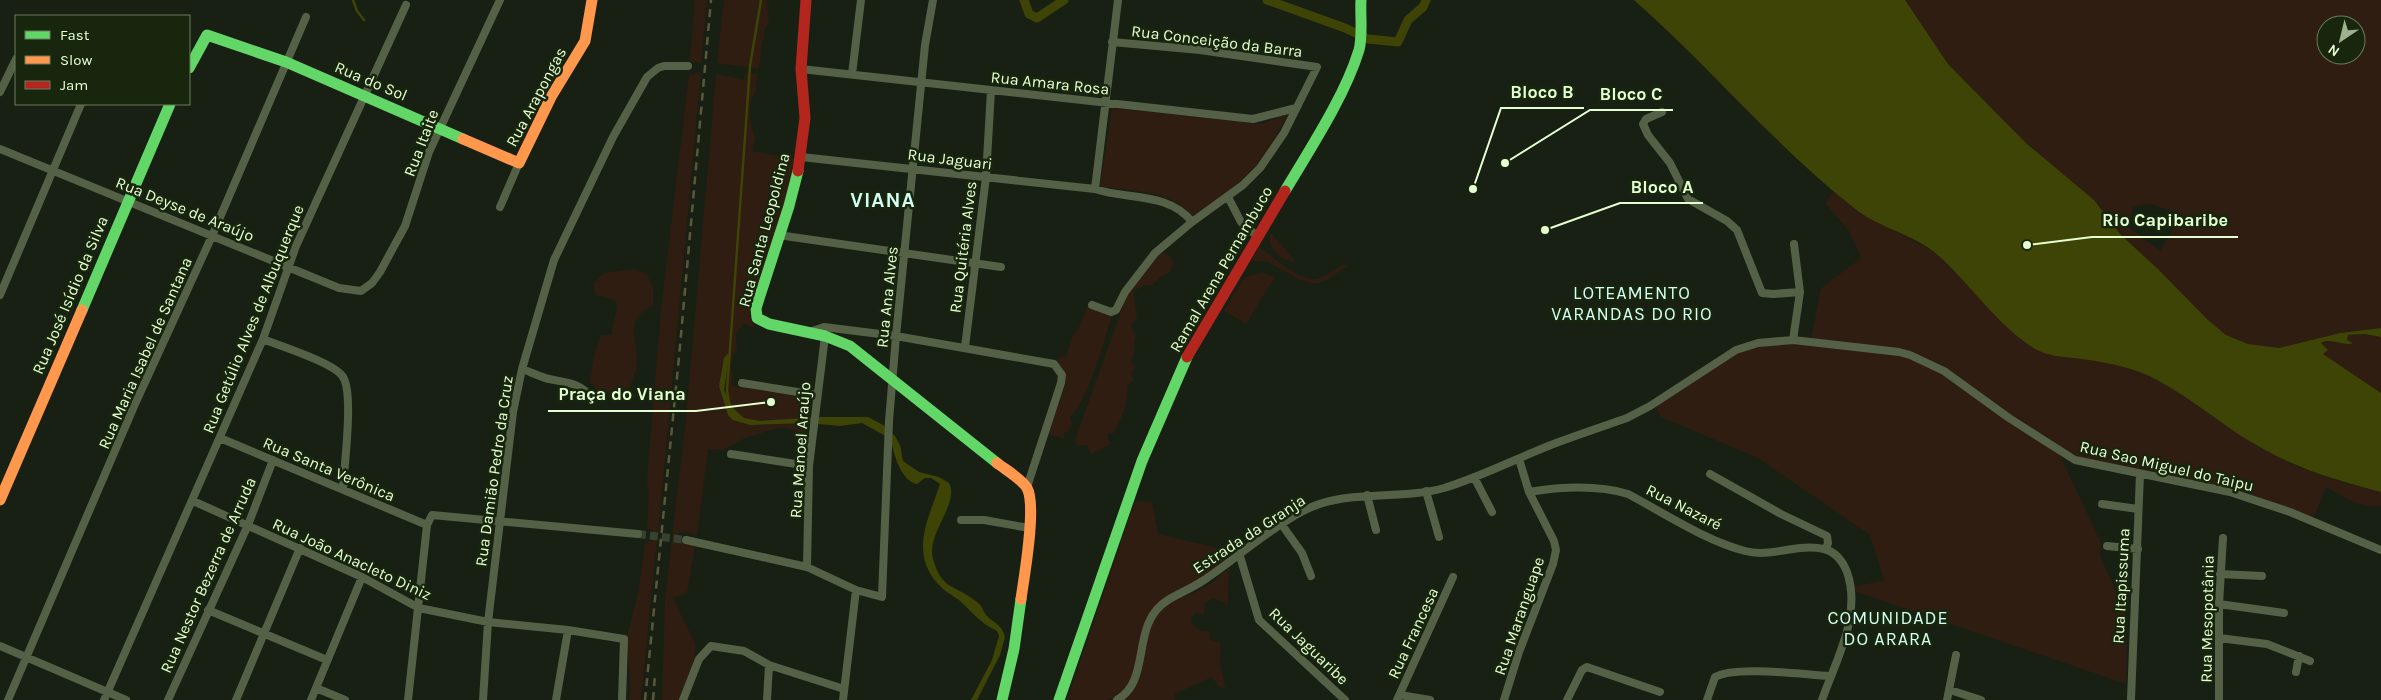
<svg xmlns="http://www.w3.org/2000/svg" width="2381" height="700" font-family="Karla,sans-serif">
<rect width="100%" height="100%" fill="#182013"/>
<path fill="#2e1d10" fill-rule="evenodd" d="M695,0H707L701,63L690,61Z
M724,0H767L769,25L764,29L765,36L762,42L759,69L717,63Z
M1905,0H2381V328L2340,333L2279,348L2248,344L2226,335L2208,320L2158,269L2121,235L2094,200L2026,143L1948,64ZM2326,25H2356V55H2326ZM2150,204L2182,214L2160,251L2128,227L2133,207Z
M701,72L658,534L647,528L649,493L647,481L661,309L689,75Z
M745,72L757,74L756,92L751,100L750,117L752,129L756,138L752,151L796,159L785,203L749,314L754,327L743,324L736,334L737,349L732,359L731,369L733,379L731,382L733,386L810,398L806,435L787,428H778L745,438L723,450L708,449L697,535L679,531V542L695,546L687,593L673,598L696,645L693,666L680,700H662L665,598L686,418L716,74L745,80Z
M1112,108L1261,124L1288,114C1275,137 1263,162 1242,180C1227,194 1209,204 1192,216C1171,190 1131,191 1100,186Z
M1834,191L1856,210L1933,251L2019,336L2039,351L2128,366L2174,389L2231,429L2264,450L2297,466L2341,482L2381,492V506H2367L2353,502L2326,487L2314,517L2241,491L2081,459L1914,354L1811,340L1821,288L1861,258L1849,231L1825,203Z
M1271,233L1294,259V262C1281,260 1265,247 1271,233Z
M1259,247C1273,255 1301,285 1319,278C1328,275 1336,268 1343,264L1348,266L1327,280L1315,284L1300,280L1268,262L1251,261Z
M1161,252L1169,255L1174,263L1169,273L1163,275L1151,286L1145,285L1133,291L1137,319L1131,325L1136,336C1133,345 1136,353 1131,362L1136,367L1131,373L1133,380L1128,385L1126,405L1122,416L1114,433L1107,434L1111,444L1091,454L1087,445H1077L1075,440L1128,292Z
M636,269L647,274L653,287V305C623,322 638,334 637,362C637,374 629,387 624,398L597,391L590,381L594,356L601,335H611L617,308L615,300L596,295L593,284L604,273Z
M1261,272L1275,277L1246,324L1224,311L1244,278Z
M1088,305L1112,315C1106,336 1086,406 1070,417L1072,423L1069,431L1064,433V439L1048,434L1066,383L1064,371L1056,362L1061,356L1066,357L1073,335L1078,329Z
M2364,334L2381,337V393L2322,354L2321,343L2323,341L2350,344L2345,336L2348,335Z
M1801,342L1897,353L1938,370L2059,453L2101,543L2100,555L2127,617L2126,684L1854,591V587L1884,580L1870,535L1758,458L1661,417L1655,406L1722,360L1757,345Z
M1135,501L1152,502L1158,534L1235,552C1222,563 1209,573 1195,581C1181,590 1164,596 1153,608C1130,635 1146,695 1105,700C1093,700 1079,700 1067,700Z
M657,538L641,700H629L631,687L626,640L638,594L645,544Z
M1229,568L1228,605L1213,598L1205,603L1204,615L1195,613L1191,619L1192,624L1201,631H1209L1210,640L1220,643C1222,652 1219,660 1221,668C1222,676 1225,681 1225,689L1218,686L1212,677L1175,694L1174,697L1176,700H1124C1147,686 1139,643 1154,619C1164,601 1188,597 1205,587C1214,582 1221,575 1229,568Z"/>
<path fill="#3e4306" d="M1634,0H1905L1948,64L2026,143L2094,200L2121,235L2158,269L2208,320L2226,335L2248,344L2279,348L2340,333L2381,328V337L2364,334L2348,335L2347,340L2353,343C2344,347 2330,337 2321,343L2328,350L2323,354L2381,393V492C2341,482 2301,470 2265,450C2227,430 2195,400 2157,380C2133,367 2109,363 2082,359C2068,357 2050,357 2037,350C1996,326 1970,282 1934,252C1910,233 1877,227 1854,208C1774,145 1710,67 1634,0Z
M730,351L724,390L733,408L744,418L760,421L819,417H868L885,426L895,436L900,445L903,461L919,472L939,477L949,483C960,504 926,533 933,559C942,591 955,584 977,602C983,606 983,613 988,617C995,623 1003,627 1005,637L1000,655L977,700H971L992,660L999,636L997,631C980,623 972,612 959,600C952,595 944,591 938,584C909,552 929,518 940,484L931,478H925L917,484C901,481 893,453 891,439L862,423L840,426L808,423L750,425L733,420L728,415L719,386L724,358Z"/>
<g fill="none" stroke-linecap="round" stroke-linejoin="round">
<path stroke="#3e4306" stroke-width="2.5" d="M353,0L357,11L364,20
M729,402L727,391L750,66L761,0"/>
<path stroke="#3e4306" stroke-width="9" d="M1024,0L1029,14L1037,18L1064,0
M1267,0L1345,28L1368,39L1398,42L1408,20L1423,7L1426,0"/>
<path stroke="#374130" stroke-width="8" stroke-dasharray="8 4" stroke-linecap="butt" d="M638,534L686,540"/>
<path stroke="#546147" stroke-width="8" d="M801,69L1253,119L1296,108
M852,74L861,0
M0,92L16,59
M1662,112L1646,119L1643,124L1648,135L1670,163L1688,199L1727,221L1737,230L1762,293L1773,294L1800,292
M0,149L339,288L361,291L372,283L380,272L405,226L429,152L500,0
M801,157L1095,189C1127,200 1169,192 1192,222
M1095,189L1118,0
M1228,197L1241,222L1258,237
M500,207L519,163
M778,235L1001,267
M0,295L81,104
M1092,305L1111,312L1116,310L1125,292L1155,253L1192,222L1243,185L1260,168L1284,133L1317,67L1200,50L1112,42
M809,332L824,327L896,336L1054,364L1062,375L1061,383L1027,487
M263,339C280,346 335,363 343,377C354,394 344,466 343,489
M1793,340L1800,292L1794,244
M965,347L986,177L991,90
M522,369C531,372 540,377 549,379C567,383 579,382 592,398
M742,383L816,395
M220,438L427,525
M731,454L809,466
M1710,474L1781,514L1827,536L1828,543L1826,549
M1474,477L1492,512
M1426,491L1439,537
M1529,492C1560,487 1598,485 1628,494C1666,514 1704,540 1745,551C1771,558 1797,543 1824,549C1836,552 1843,562 1847,572C1862,615 1836,660 1822,700
M1367,495L1376,530
M193,501L362,577L419,608L488,622L568,630L624,639L622,700
M2102,504L2138,509
M961,520H984L1029,528
M1282,525L1302,553L1311,576
M686,540L807,567L856,590L882,597L889,421L896,336L925,45L933,0
M2107,546L2138,549
M1239,553L1259,620L1345,700
M807,567L809,466L825,336
M2220,574L2262,576
M2219,604L2284,613
M208,610L327,660
M2219,638L2267,644L2310,661
M0,646L126,700
M2296,672L2299,656
M316,688L345,700
M1950,690L1981,700
M1400,695L1430,700
M8,700L135,404L212,236L306,17
M104,700L263,339L296,246L406,5
M168,700L248,525L273,460
M236,700L300,548
M311,700L362,577
M408,700L427,525L432,515L638,534
M483,700L488,622L513,412L522,369L554,260L613,137L647,77L658,68L664,66H688
M556,700L568,630
M683,700L699,659L711,646L744,651L769,665L844,689
M767,700L769,665
M843,700L856,590
M1117,700C1153,679 1129,624 1168,600C1181,592 1195,587 1207,578C1239,556 1269,529 1303,511C1347,488 1398,501 1444,488C1483,476 1519,457 1556,443C1580,434 1604,426 1627,418L1650,406L1736,350L1758,343L1793,340L1899,352L1910,355L1944,371L2009,418L2075,460L2230,492L2290,512L2381,550
M1397,700L1453,577
M1504,700L1519,652L1553,564L1556,550L1554,541L1529,492L1519,459
M1567,700L1582,670L1587,667L1660,692
M1707,700L1715,677C1736,665 1805,675 1830,676
M1947,700L1956,655
M2131,700L2140,474
M2219,700V604L2223,538"/>
<path stroke="#63d668" stroke-width="11" d="M189,68L207,35L286,62L463,139
M798,171L789,206L756,308L757,318L769,324L825,336L850,346L997,463
M1285,191C1310,149 1345,96 1359,50C1363,35 1360,16 1361,0
M82,310L170,104
M1002,700L1014,649L1021,599
M1059,700L1142,461L1187,357"/>
<path stroke="#ff974d" stroke-width="11" d="M463,139L519,163L551,97L585,41L592,0
M997,463C1006,470 1022,479 1027,488C1037,506 1024,577 1021,599
M0,500L82,310"/>
<path stroke="#b3261e" stroke-width="11" d="M798,171L805,118L801,69L806,0
M1187,357L1285,191"/>
<path stroke="#5b573a" stroke-width="2.5" stroke-dasharray="8 6" stroke-linecap="butt" d="M645,700L679,357L711,0
M653,700L655,675"/>
</g>
<g text-anchor="middle" dominant-baseline="central" stroke-width="5" stroke-linejoin="round" paint-order="stroke">
<g font-size="16" fill="#e6ffd2" stroke="#17260d">
<text transform="translate(1217 41) rotate(7)">Rua Conceição da Barra</text>
<text transform="translate(371 81) rotate(23)">Rua do Sol</text>
<text transform="translate(1050 83) rotate(6)">Rua Amara Rosa</text>
<text transform="translate(536 97) rotate(-62)">Rua Arapongas</text>
<text transform="translate(421 143) rotate(-69)">Rua Itaite</text>
<text transform="translate(950 159) rotate(7)">Rua Jaguari</text>
<text transform="translate(185 209) rotate(22)">Rua Deyse de Araújo</text>
<text transform="translate(764 230) rotate(-75)">Rua Santa Leopoldina</text>
<text transform="translate(963 247) rotate(-83)">Rua Quitéria Alves</text>
<text transform="translate(1221 269) rotate(-60)">Ramal Arena Pernambuco</text>
<text transform="translate(70 295) rotate(-67)">Rua José Isídio da Silva</text>
<text transform="translate(887 297) rotate(-84)">Rua Ana Alves</text>
<text transform="translate(253 319) rotate(-68)">Rua Getúlio Alves de Albuquerque</text>
<text transform="translate(145 353) rotate(-66)">Rua Maria Isabel de Santana</text>
<text transform="translate(800 450) rotate(-86)">Rua Manoel Araújo</text>
<text transform="translate(2167 466) rotate(13)">Rua Sao Miguel do Taipu</text>
<text transform="translate(329 469) rotate(23)">Rua Santa Verônica</text>
<text transform="translate(494 471) rotate(-82)">Rua Damião Pedro da Cruz</text>
<text transform="translate(1684 507) rotate(27)">Rua Nazaré</text>
<text transform="translate(1249 534) rotate(-33)">Estrada da Granja</text>
<text transform="translate(352 559) rotate(25)">Rua João Anacleto Diniz</text>
<text transform="translate(208 575) rotate(-66)">Rua Nestor Bezerra de Arruda</text>
<text transform="translate(2121 586) rotate(-87)">Rua Itapissuma</text>
<text transform="translate(1519 616) rotate(-71)">Rua Maranguape</text>
<text transform="translate(2207 619) rotate(-89)">Rua Mesopotânia</text>
<text transform="translate(1413 633) rotate(-65)">Rua Francesa</text>
<text transform="translate(1309 646) rotate(44)">Rua Jaguaribe</text>
</g>
<g font-size="18" letter-spacing="1" fill="#d4fff6" stroke="#17260d">
<text x="1632" y="293">LOTEAMENTO<tspan x="1632" dy="21">VARANDAS DO RIO</tspan></text>
<text x="1888" y="618">COMUNIDADE<tspan x="1888" dy="21">DO ARARA</tspan></text>
</g>
<g font-size="21" font-weight="bold" letter-spacing="1" fill="#d4fff6" stroke="#17260d">
<text x="883" y="200">VIANA</text>
</g>
</g>
<path fill="none" stroke="#e6ffd2" stroke-width="2" d="M1473 189L1501 108H1584M1505 163L1590 110H1673M1545 230L1620 203H1703M2027 245L2092 237H2238M771 402L696 411H548"/>
<g fill="#e6ffd2" stroke="#17260d" stroke-width="2">
<circle cx="1473" cy="189" r="5"/>
<circle cx="1505" cy="163" r="5"/>
<circle cx="1545" cy="230" r="5"/>
<circle cx="2027" cy="245" r="5"/>
<circle cx="771" cy="402" r="5"/>
</g>
<g font-size="18" text-anchor="middle" font-weight="bold" fill="#e6ffd2" stroke="#17260d" stroke-width="5" stroke-linejoin="round" paint-order="stroke">
<text x="1542" y="98">Bloco B</text>
<text x="1631" y="100">Bloco C</text>
<text x="1662" y="193">Bloco A</text>
<text x="2165" y="226">Rio Capibaribe</text>
<text x="622" y="400">Praça do Viana</text>
</g>
<rect x="15" y="15" width="175" height="90" fill="#17260d" stroke="#6a7d5c"/>
<rect x="25" y="31" width="25" height="8" fill="#63d668" stroke="#6a7d5c"/>
<text x="60" y="40" font-size="15" fill="#e6ffd2">Fast</text>
<rect x="25" y="56" width="25" height="8" fill="#ff974d" stroke="#6a7d5c"/>
<text x="60" y="65" font-size="15" fill="#e6ffd2">Slow</text>
<rect x="25" y="81" width="25" height="8" fill="#b3261e" stroke="#6a7d5c"/>
<text x="60" y="90" font-size="15" fill="#e6ffd2">Jam</text>
<g transform="translate(2341 40) rotate(215)"><circle r="24" fill="#17260d" stroke="#6a7d5c"/>
<path d="M0-4L9 19L0 12L-9 19Z" fill="#9eb18f"/>
<text y="-8" font-size="14" font-weight="bold" text-anchor="middle" fill="#e6ffd2">N</text>
</g>
</svg>
